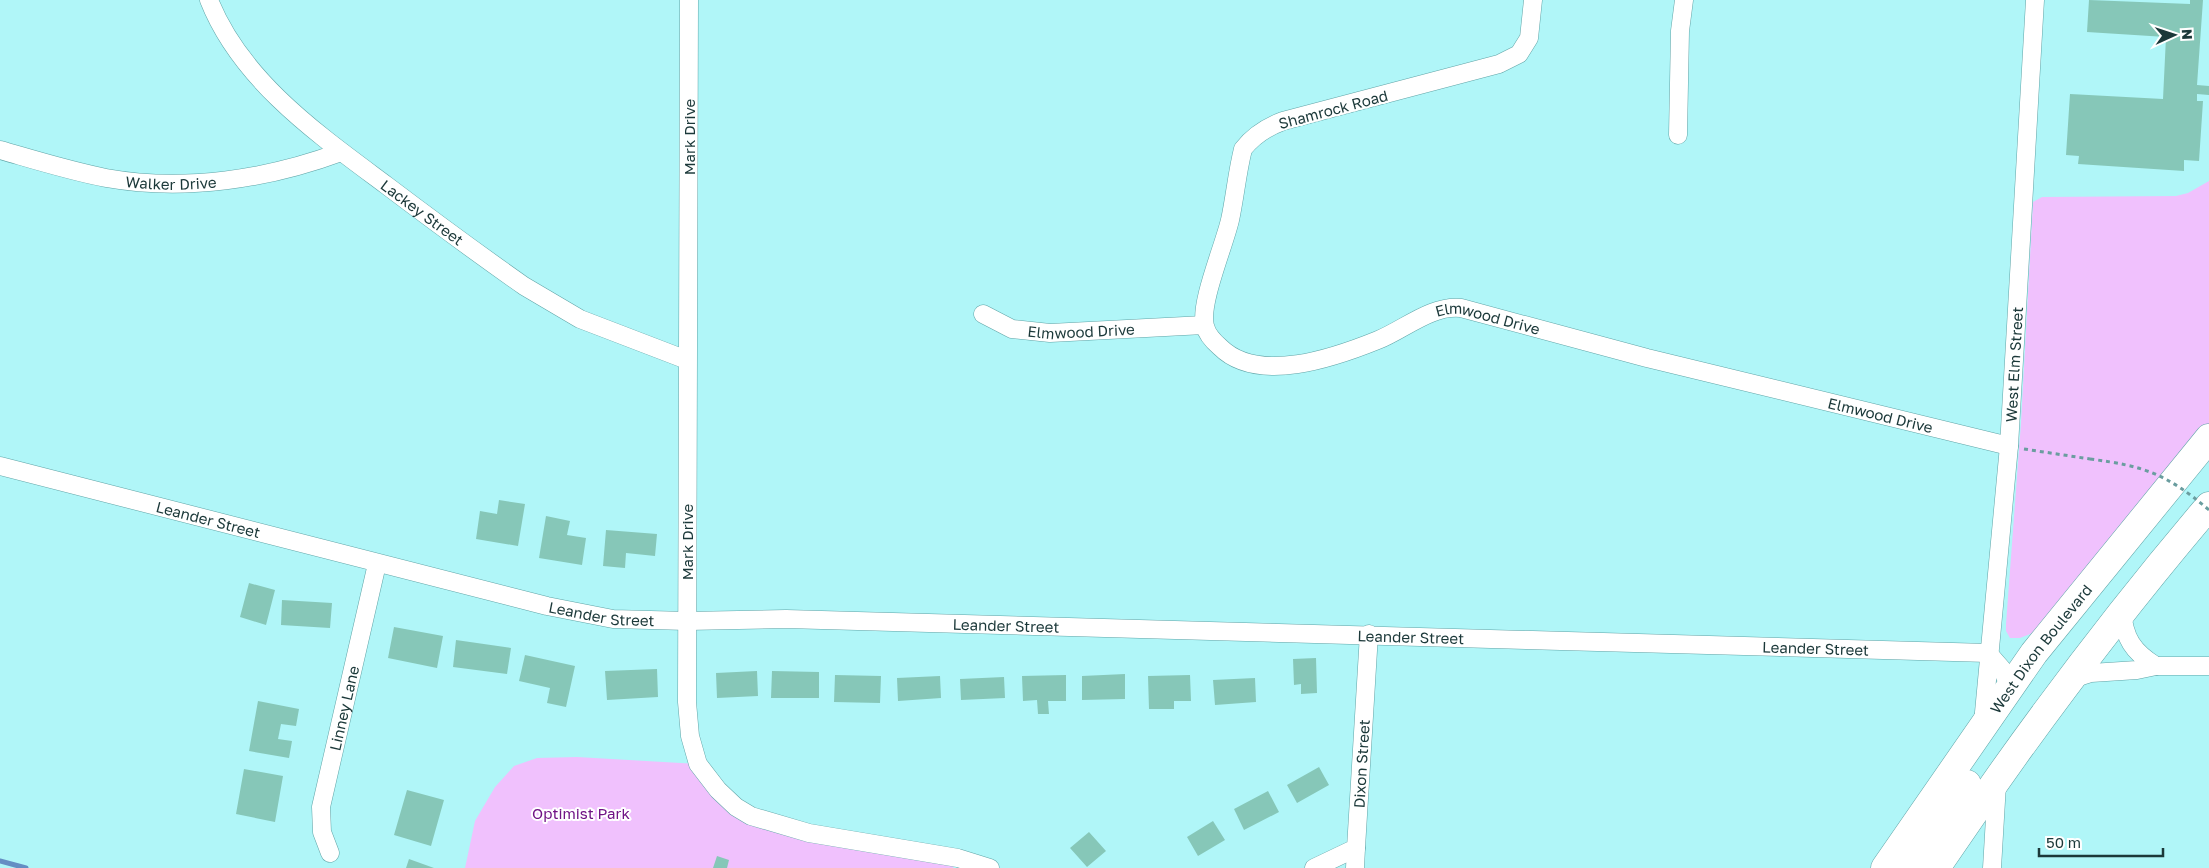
<svg xmlns="http://www.w3.org/2000/svg" width="2209" height="868" font-family="'Golos Text',sans-serif">
<rect width="100%" height="100%" fill="#b0f6f8"/>
<path fill="#f0c1fd" d="M2209,181V428L2045,628L2020,638H2010L2006,631V624L2021,423L2033,202L2042,197L2176,196L2188,193Z
M577,757L698,764L751,816L958,858L953,868H465L475,821L495,787L514,766L537,758Z"/>
<g fill="none" stroke-linecap="round" stroke-linejoin="round">
<path stroke="#648ec3" stroke-width="5" d="M0,861L26,868"/>
</g>
<path fill="#86c7b8" d="M2089,0L2190,4V0H2203L2197,85L2209,86V95L2197,94V101H2203L2199,161L2184,160V171L2078,164L2079,156L2066,155L2070,94L2163,99L2166,37L2087,32Z
M499,500L525,504L518,546L476,539L480,511L497,514Z
M546,516L570,521L567,535L586,538L582,565L539,558Z
M606,530L657,534L655,556L626,553L625,568L603,566Z
M249,583L275,590L266,625L240,617Z
M282,600L332,603L330,628L281,625Z
M394,627L443,636L437,668L388,658Z
M456,640L511,648L507,674L453,667Z
M525,655L575,666L566,707L547,703L550,688L519,681Z
M1316,658L1317,693L1301,694V684L1294,685L1293,659Z
M657,669L658,697L607,700L605,671Z
M757,671L758,696L717,698L716,673Z
M772,671L819,672V698H771Z
M1125,674V699L1082,700V676Z
M835,675L881,676L880,703L834,702Z
M1066,675V701H1048L1049,714H1038L1037,700L1023,701L1022,676Z
M1190,675L1191,701H1174V709H1149L1148,676Z
M940,676L941,698L898,701L897,678Z
M1004,677L1005,698L961,700L960,679Z
M1255,678L1256,702L1215,705L1213,680Z
M258,701L299,709L296,726L281,724L278,739L292,741L289,758L249,751Z
M1319,767L1329,785L1297,803L1287,785Z
M244,769L283,776L275,822L236,814Z
M407,790L444,800L431,846L394,835Z
M1268,791L1279,812L1244,830L1234,809Z
M1213,821L1225,840L1198,856L1187,837Z
M1089,832L1106,851L1087,867L1070,848Z
M717,856L729,860L727,868H713Z
M409,859L434,868H406Z"/>
<g fill="none" stroke-linecap="round" stroke-linejoin="round">
<g stroke="#60a4a7" stroke-width="19">
<g id="minor">
<path id="s1" d="M209,0C241,81 319,135 386,185C431,219 477,253 524,286L580,319L687,360"/>
<path d="M689,0L687,702L690,736L698,764L718,790L736,807L751,816L809,833L958,858L990,868"/>
<path id="s2" d="M1533,0L1529,38L1519,54L1499,64L1283,121C1267,127 1254,135 1243,149C1237,173 1235,197 1230,220C1224,246 1199,304 1205,326C1207,335 1213,341 1220,347C1258,385 1336,357 1378,340C1405,329 1431,305 1461,308L1647,358L2009,446"/>
<path d="M1678,135L1680,31L1684,0"/>
<path id="s3" d="M0,150C35,160 70,171 106,178C185,192 268,179 341,152"/>
<path id="s4" d="M983,314L1012,329L1050,333L1204,325"/>
<path id="s5" d="M0,466L547,606L613,619L687,621L786,619L1988,653L2002,669L2010,688"/>
<path d="M2122,611C2124,638 2133,652 2156,666"/>
<path d="M2072,679L2091,673L2137,670L2156,666H2209"/>
<path id="s6" d="M1983,723L2009,446L2035,0"/>
<path id="s7" d="M330,853L322,832L321,807L377,564"/>
<path id="s8" d="M1314,868L1356,848L1369,634"/>
<path d="M1355,868L1356,848"/>
<path d="M1992,868L1997,784"/>
</g>
</g>
<g stroke="#60a4a7" stroke-width="29">
<g id="trunk">
<path id="s9" d="M1885,868L2034,653L2209,438"/>
<path d="M1911,868L1967,784"/>
<path d="M1936,868C2021,742 2111,621 2209,506"/>
</g>
</g>
<path stroke="#6a9d9f" stroke-width="3" stroke-dasharray="4 4" stroke-linecap="butt" d="M2024,449L2090,459"/>
<use href="#minor" stroke="#fff" stroke-width="18"/>
<use href="#trunk" stroke="#fff" stroke-width="28"/>
<path stroke="#6a9d9f" stroke-width="3" stroke-dasharray="4 4" stroke-linecap="butt" d="M2090,459C2144,466 2167,474 2209,510"/>
</g>
<g text-anchor="middle" dominant-baseline="central" stroke-width="4" stroke-linejoin="round" paint-order="stroke">
<g font-size="15" fill="#1b3839" stroke="#fff">
<text transform="translate(1333 109) rotate(-15)">Shamrock Road</text>
<text transform="translate(689 137) rotate(-90)">Mark Drive</text>
<text stroke="none"><textPath href="#s3" startOffset="175">Walker Drive</textPath></text>
<text stroke="none"><textPath href="#s1" startOffset="305">Lackey Street</textPath></text>
<text stroke="none"><textPath href="#s2" startOffset="845">Elmwood Drive</textPath></text>
<text stroke="none"><textPath href="#s4" startOffset="102">Elmwood Drive</textPath></text>
<text stroke="none"><textPath href="#s6" startOffset="360">West Elm Street</textPath></text>
<text stroke="none"><textPath href="#s2" startOffset="1250">Elmwood Drive</textPath></text>
<text stroke="none"><textPath href="#s5" startOffset="215">Leander Street</textPath></text>
<text transform="translate(687 542) rotate(-90)">Mark Drive</text>
<text stroke="none"><textPath href="#s5" startOffset="620">Leander Street</textPath></text>
<text stroke="none"><textPath href="#s5" startOffset="1025">Leander Street</textPath></text>
<text stroke="none"><textPath href="#s5" startOffset="1430">Leander Street</textPath></text>
<text stroke="none"><textPath href="#s5" startOffset="1835">Leander Street</textPath></text>
<text stroke="none"><textPath href="#s9" startOffset="269">West Dixon Boulevard</textPath></text>
<text stroke="none"><textPath href="#s7" startOffset="149">Linney Lane</textPath></text>
<text stroke="none"><textPath href="#s8" startOffset="131">Dixon Street</textPath></text>
</g>
<g font-size="15" fill="#701385" stroke="#fff">
<text x="581" y="813">Optimist Park</text>
</g>
</g>
<g transform="translate(2174 35) rotate(87)" stroke="#ffffff" stroke-width="4" paint-order="stroke">
<path d="M0-4L9 19L0 12L-9 19Z" fill="#1b3839"/>
<text y="-8" font-size="14" font-weight="bold" text-anchor="middle" fill="#1b3839">N</text>
</g>
<path d="M2039 848v8h124v-8" fill="none" stroke="#1b3839" stroke-width="2.5"/>
<text x="2046" y="848" font-size="15" fill="#1b3839" stroke="#ffffff" stroke-width="4" paint-order="stroke">50 m</text>
</svg>
